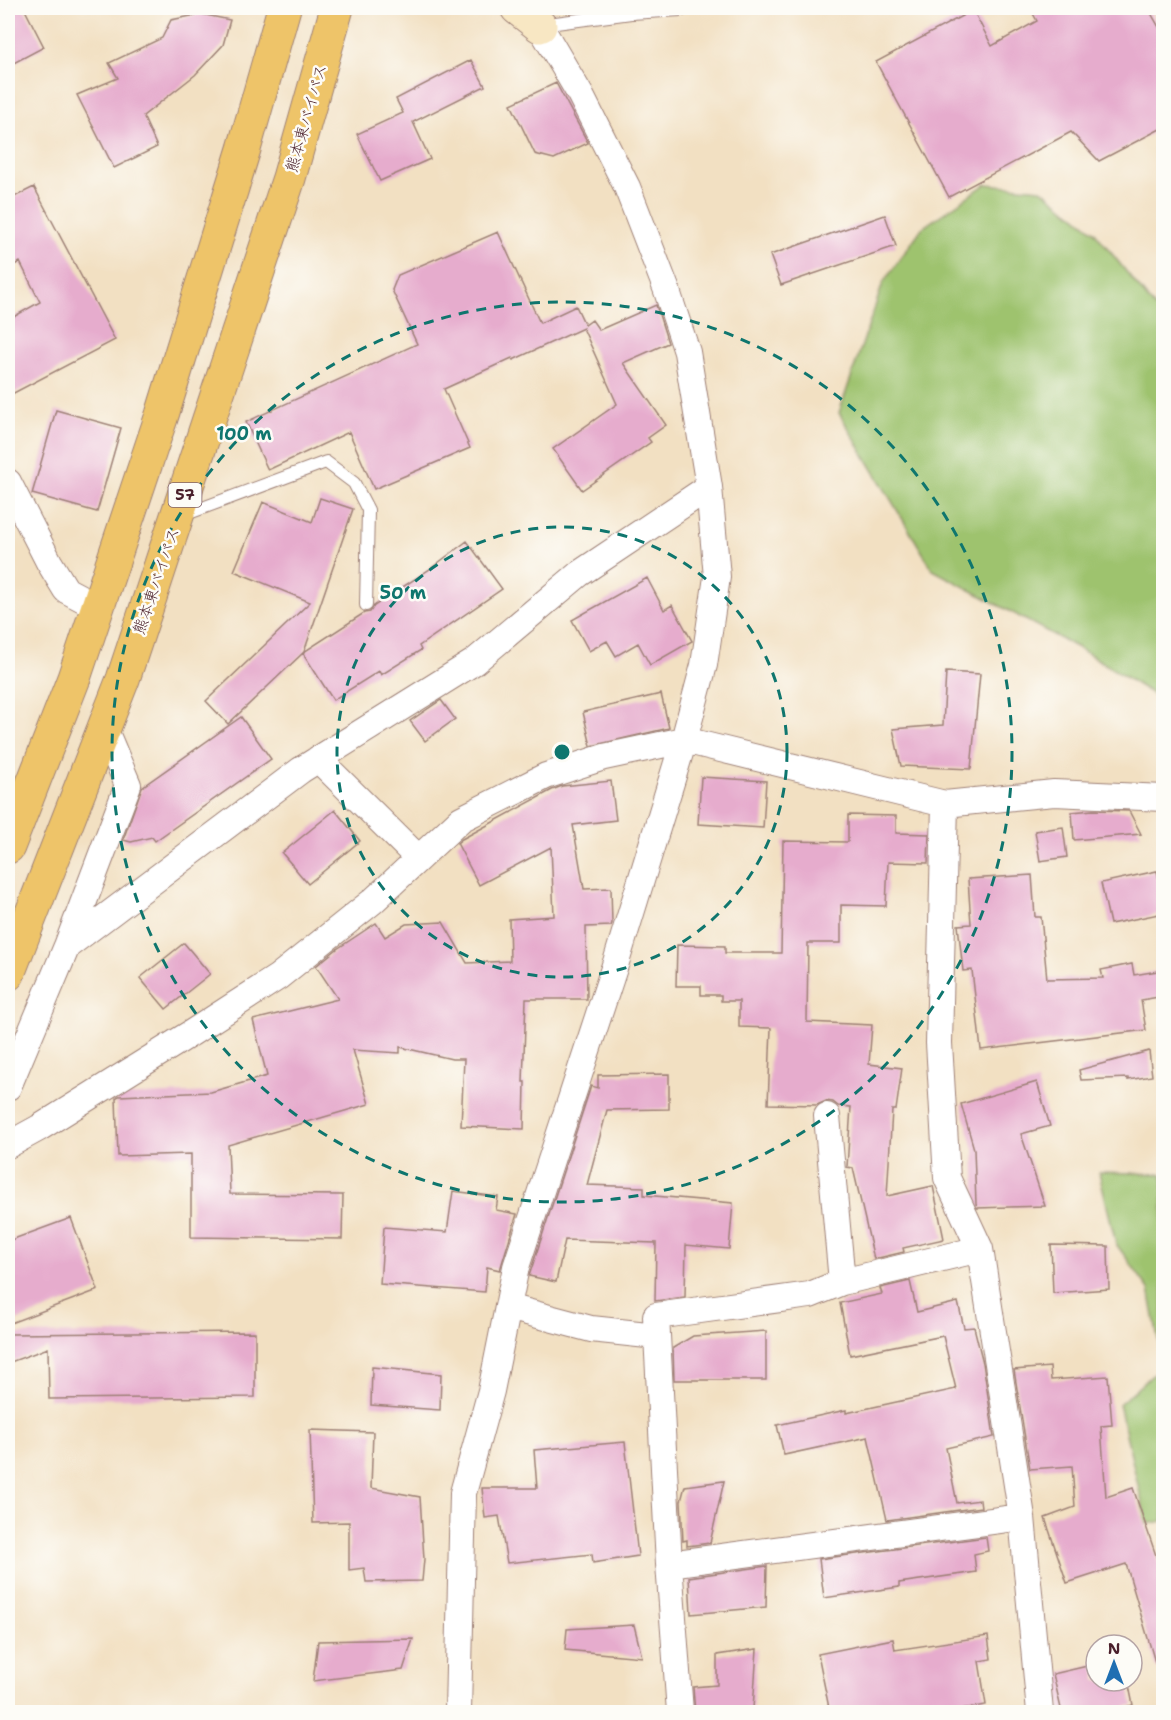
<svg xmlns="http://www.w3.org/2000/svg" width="1171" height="1720" font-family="'Shantell Sans','Klee One',sans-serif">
<rect width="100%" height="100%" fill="#fdfcf7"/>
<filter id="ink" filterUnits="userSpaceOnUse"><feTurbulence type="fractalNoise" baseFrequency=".0167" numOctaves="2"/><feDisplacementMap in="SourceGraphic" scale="12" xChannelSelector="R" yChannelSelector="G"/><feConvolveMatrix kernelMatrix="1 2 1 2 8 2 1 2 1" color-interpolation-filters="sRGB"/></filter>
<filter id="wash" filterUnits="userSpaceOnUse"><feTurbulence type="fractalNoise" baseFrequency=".008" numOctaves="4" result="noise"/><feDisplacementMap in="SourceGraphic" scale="24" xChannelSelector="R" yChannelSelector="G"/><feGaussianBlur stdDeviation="1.35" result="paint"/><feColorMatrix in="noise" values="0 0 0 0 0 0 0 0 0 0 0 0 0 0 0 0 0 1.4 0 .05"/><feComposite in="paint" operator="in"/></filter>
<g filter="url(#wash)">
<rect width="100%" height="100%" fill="#f2e0c2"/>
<path fill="#9ec36e" stroke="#74714c" stroke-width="1.5" d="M986,184L1041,189L1094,231L1155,308L1163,299V731L1157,697L1089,654L933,570L839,413L883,283L922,228Z
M1099,1172L1163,1174V1521L1147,1524L1119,1404L1163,1366L1149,1289L1116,1244Z"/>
<g id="blocks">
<path fill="#e6accd" d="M8,8H24L44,47L8,66Z
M1030,8H1148L1164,36V127L1099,161L1071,132L949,197L876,62L973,10L992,46L1037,21Z
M201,14L230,20L223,45L195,75L143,116L157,147L114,168L77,95L118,78L109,63L162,38L171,20Z
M471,60L485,86L413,122L430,159L380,181L357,134L403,113L396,99Z
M556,83L588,143L554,159L535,154L511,104Z
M34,187L115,340L8,396V320L40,302L20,262L8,268V200Z
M885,215L896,246L781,285L770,255Z
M498,232L540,323L576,306L585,325L592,320L599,330L656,305L668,343L623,363L666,425L648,438L651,442L582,490L553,449L617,404L583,328L513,360L512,358L444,389L470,448L374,489L349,432L268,470L246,422L417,344L392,290L398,275Z
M56,410L121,428L97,512L32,494Z
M320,498L353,509L304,652L364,613L370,612L374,606L430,569L467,541L502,589L419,646L421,650L381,675L379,671L333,700L303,653L228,724L206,701L310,602L234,571L263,502L312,522Z
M647,578L664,610L672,605L692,641L650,665L638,643L616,656L607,641L589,651L572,620Z
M946,672L980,674L971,769L901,766L893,729L943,725Z
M661,694L669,728L591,746L583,712Z
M441,700L455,719L425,741L410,721Z
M241,717L271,759L155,841L152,837L131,842L123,840L142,787Z
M701,777L766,781L763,828L698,824Z
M611,781L616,820L573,825L584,889L611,888L612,923L611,926L586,927L587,999H526L523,1082H525L524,1129L461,1126L464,1059H452L400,1047V1053L353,1050L369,1104L228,1145L230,1194L343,1195L342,1239L191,1237V1154L118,1156L116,1098L119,1096L211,1092L267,1076L253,1020L338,999L316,966L337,949L376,923L385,937L406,924L443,922L467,963L510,961L509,919L554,916L551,847L479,885L457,843L462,839L552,790L562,786Z
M335,810L360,841L308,884L282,853Z
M1093,810L1129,811L1141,834L1074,840L1072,812Z
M848,815L896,816V833L929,834L928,863L888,862L886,906L841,905V943H808L807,1022L872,1025L869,1064L902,1068L896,1110H892L887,1196L933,1186L944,1239L903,1248L904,1252L874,1259L853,1168L847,1167L851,1107L838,1106L833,1102L826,1101L817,1105L768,1104L771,1028L739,1027V1001H721V995H701V986H676L677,945L725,946V953H781L783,841L848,842Z
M1063,827L1067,857L1040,861L1035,831Z
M1157,871L1164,901V913L1110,924L1101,883Z
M1032,875L1035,917H1041L1047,979L1103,978L1101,970L1132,964L1134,975L1164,970V996L1141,1000L1146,1030L981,1050L972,970L963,971L958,925L971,924L968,879Z
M184,943L210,974L166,1009L140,978Z
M1149,1051L1152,1076L1128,1080V1078L1081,1080L1079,1070Z
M669,1074V1109L607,1110L587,1185L644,1187V1195L733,1203L729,1249L686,1245L685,1297L655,1301L656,1243L565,1240L556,1282L529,1276L591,1086L598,1088V1075Z
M1037,1082L1050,1126L1021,1134L1045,1206L977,1208L976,1204L974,1149L961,1104Z
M453,1191L498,1197L496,1210L517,1214L500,1270L487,1267L485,1292L380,1284L384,1227L447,1232Z
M71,1218L98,1290L8,1324V1241Z
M1051,1245L1108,1246L1109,1289L1053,1293Z
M910,1281L917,1312L958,1302L964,1328L974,1327L983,1363L994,1437L946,1448L957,1503L980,1500L981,1507L887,1520L868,1437L784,1455L777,1425L846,1410V1413L956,1389L943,1336L850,1355L840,1303L882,1294L880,1288Z
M766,1331V1380H674L673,1348L693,1336Z
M255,1332V1397L49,1399L48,1348L8,1363V1334Z
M372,1367L441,1374L440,1410L371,1405Z
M1050,1367L1051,1380L1108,1376L1112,1425L1101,1426L1106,1497L1133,1488L1164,1579V1668L1157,1669L1126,1564L1067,1583L1045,1518L1075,1507L1072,1466L1030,1469L1014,1370Z
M310,1430L373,1432L371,1488L420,1497L424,1559L422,1581L366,1582L364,1568L349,1570V1522L313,1523Z
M625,1442L638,1556L593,1563L592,1554L507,1563L499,1516L485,1518L482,1488H537L534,1450Z
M724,1481L710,1543L687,1546V1540L683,1541L681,1501L685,1486Z
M986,1537L988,1551L974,1554L976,1572L899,1583V1587L824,1598L819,1559Z
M767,1566L766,1607L691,1614L689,1577Z
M634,1625L642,1657L565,1650L567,1629Z
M988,1636L991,1659L979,1661L986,1705L935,1713H830L818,1654L893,1639L895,1650Z
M413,1639L403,1670L313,1681L318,1641Z
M757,1649L753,1709L733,1713H695L693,1687L717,1685V1655Z
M1096,1664V1681H1128L1133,1705L1102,1713H1062L1053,1674Z"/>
</g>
</g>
<g filter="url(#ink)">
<use href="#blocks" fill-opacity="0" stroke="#9e8076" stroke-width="1.5"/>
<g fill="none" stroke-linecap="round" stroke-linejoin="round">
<g stroke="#9e8076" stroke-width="14">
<path id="lane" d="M541,25L631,13L681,10L690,8
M181,516L326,462L354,483L368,510L366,605"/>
</g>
<g stroke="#9e8076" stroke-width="28">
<path id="street" d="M8,482L49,562L66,590L98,607
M318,759L418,858
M945,804L939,1043L947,1178L980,1249L1022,1517L1040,1712
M67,946L128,785L104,728
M8,1087L67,946L301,770L474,662L579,574L709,487
M827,1116L842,1282
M8,1145L39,1128L193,1032L278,977L373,901L461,819L546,776L604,757L684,740L945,804L1054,793L1164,798
M508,1307L591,1329L657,1336
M669,1564L656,1316L810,1295L842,1282L980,1249
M458,1712L463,1493L491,1391L516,1267L617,959L684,740L704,665L717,577L709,487L687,352L666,288L627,187L580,94L540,26
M680,1712L669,1564L1022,1517"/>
</g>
<g stroke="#9e8076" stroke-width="35">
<path id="secondary" d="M517,8L540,26"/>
</g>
<g stroke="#9e8076" stroke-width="35">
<path id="highway" d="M8,847L74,678L162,415L244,149L284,8
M8,974L123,679L289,178L337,8"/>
</g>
<use href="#lane" stroke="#fff" stroke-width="12"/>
<use href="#street" stroke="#fff" stroke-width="26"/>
<use href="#secondary" stroke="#f8e7c3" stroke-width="33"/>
<use href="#highway" stroke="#eec469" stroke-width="33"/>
</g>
</g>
<g fill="none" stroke="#0f766e" stroke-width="3" stroke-dasharray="10 8">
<circle cx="562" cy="752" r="225"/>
<circle cx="562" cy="752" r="450"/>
</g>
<g text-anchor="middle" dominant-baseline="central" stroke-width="5" stroke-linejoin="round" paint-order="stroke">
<rect fill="#fdfcf7" stroke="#806168" stroke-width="1.5" x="168.5" y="483" width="33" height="24" rx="4.5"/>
<g font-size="15" font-weight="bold" fill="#4a1f2b">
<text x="185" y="495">57</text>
</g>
<g font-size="16" fill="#4a1f2b" stroke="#fdfcf7">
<text transform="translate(306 118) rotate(-74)">熊本東バイパス</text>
<text transform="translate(156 581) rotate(-71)">熊本東バイパス</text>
</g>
</g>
<circle cx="562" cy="752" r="9" fill="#0f766e" stroke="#fdfcf7" stroke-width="3"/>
<g font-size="18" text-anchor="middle" font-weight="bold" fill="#0f766e" stroke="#fdfcf7" stroke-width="5" stroke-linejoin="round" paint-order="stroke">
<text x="244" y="440">100 m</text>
<text x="403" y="599">50 m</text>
</g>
<rect width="1171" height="1720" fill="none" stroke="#fdfcf7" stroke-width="30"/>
<g transform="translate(1114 1663)"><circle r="28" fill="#fdfcf7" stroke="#b5a4a5" stroke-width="1.5"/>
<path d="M0-4.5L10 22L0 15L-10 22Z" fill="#1f6fb2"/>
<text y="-9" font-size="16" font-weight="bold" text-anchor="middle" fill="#4a1f2b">N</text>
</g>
</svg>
